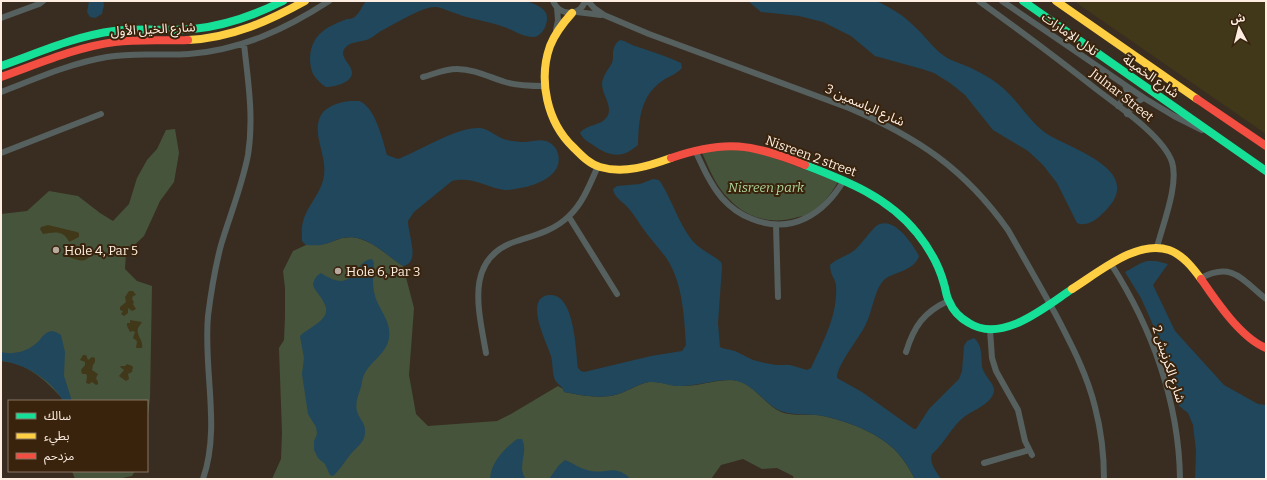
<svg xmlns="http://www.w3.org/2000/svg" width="1267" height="480" font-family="Bitter,'Noto Sans Arabic',serif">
<rect width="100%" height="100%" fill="#392d21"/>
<path fill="#46543c" d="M175,129L179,153L174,182L160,201L144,236L126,253L125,269L137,281L152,286L150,398L147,423V401H63L61,397C44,379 27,363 1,361V214L27,211L49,191L78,196L100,213L113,221L129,204L137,178L147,160L157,149L166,130Z
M730,148L764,154L838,182C831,194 822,206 809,214C806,216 801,216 798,217C773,225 748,219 730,200C716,187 710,170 702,153L716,149Z
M352,237C373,240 386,255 403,266L414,308L409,375L416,414L428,426L497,421L511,414L558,386L563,389L564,392C580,395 599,399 615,395C627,392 637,384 649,382C659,381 670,386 679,386C696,387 713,380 731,380C752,380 763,404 781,412C793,417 810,413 823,416C847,421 876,432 894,449C903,458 909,468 915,479H794L793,476L777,468L762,469L743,459L721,465L711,479H272L281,459L282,433L279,348L284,340L285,317V288L283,271L293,251L306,245L325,244L342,238Z
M72,471H135L132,476L117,479H75Z"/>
<path fill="#41381a" d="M1074,1H1266V134L1094,15Z
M48,225L77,232L79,233V237L69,242C64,230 54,232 43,234L40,229L41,227Z
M68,251L83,257L91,255C84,265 76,259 66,256Z
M129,291H133L136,295L133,296L132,299L134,302L133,304L136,309L132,311L128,308V313L124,316L121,314L123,311L120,310V307L126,302L125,297Z
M130,320L142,322C141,324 139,326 138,328C136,336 144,341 142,348H136L137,341L133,338L135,332L133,331L130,332L127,326V323H130Z
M83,355H86L88,360L92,357L95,358V362L93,365L92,370L98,374L96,378L98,382V384L96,385L92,382L89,384L86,383L87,376L86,374H82L81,370L85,365V362L80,360Z
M127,364L132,366L133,367L132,372L128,374L129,379L126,381L119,376L124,370L120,367L121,366H125Z"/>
<path fill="#20475b" d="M89,1H103L104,5L102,14L95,18L90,17L87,12Z
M366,1H525C533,3 542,6 546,13C550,22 542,37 533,37C523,37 513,30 504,27C491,22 477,20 463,16C454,13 445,9 437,7C434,7 430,7 428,8C414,12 394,24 381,31C376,34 371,39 366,40C359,42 351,42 346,47C337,56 351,63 352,72C353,83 334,87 326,87C321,84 316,79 313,74C307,60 310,41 322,32C329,26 339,22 347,19C349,19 351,19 353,18C359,15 362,6 366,1Z
M748,1H876C890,7 903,15 914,26C923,34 930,44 939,52C948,60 959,63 969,67C979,72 989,77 998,84C1017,98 1027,120 1047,134C1075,151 1150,172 1101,215C1095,221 1085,227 1077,223L1057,183L1043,165L1028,151L993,130L965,95L950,83L934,73L922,69L875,56L851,36L823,22L799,16L761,12Z
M620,40C626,41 629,44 635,46C650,51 666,56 681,63L682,68C677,74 669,76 662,81C640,97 639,119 638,145C622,159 610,157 593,145C588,142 583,139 580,133C588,123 602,127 608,115C612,105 603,96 602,85C602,76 608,70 612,63C614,57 612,53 614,48C615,44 617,42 620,40Z
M350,101C353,101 357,101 359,101C375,106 383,141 387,155L398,159C419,151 458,126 480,128C490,129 497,138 507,140C513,141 520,142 525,142C533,141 539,139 546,141C552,143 557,148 558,154C563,173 542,183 526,187C520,188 512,190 505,190C487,188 473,176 452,181L414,212L408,221C408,235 421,263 403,266C384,254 367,233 342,238C336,239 331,243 325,244C319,246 312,245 306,245L302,241C302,235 301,228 303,222C307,205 322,193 324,175C327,154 311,134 321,115C326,106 340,102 350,101Z
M653,179L659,180C672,198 681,232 698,246C705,252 714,256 721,262L722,267L718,323L720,347L722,348L735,351L753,360L765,363L776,365H790L807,370L811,368C823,342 838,315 836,285C835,278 830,275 830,265C837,258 848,256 856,249C863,242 868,234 875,227C892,213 912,243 919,256C914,271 896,271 885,279C875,287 872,313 866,324C860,337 836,366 837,378L862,392L914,429H916L929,409L959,379L962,371L964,346L967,341L974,338C983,346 981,356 982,367C984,376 995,384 994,391C992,404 973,410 964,417C951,427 945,443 932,454C929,463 936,471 941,479H915C909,468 903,458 894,449C876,432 847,421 823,416C810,413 792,416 781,411C763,404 752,380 730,380C714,380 699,385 682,386C672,387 660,381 649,382C637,384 627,392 615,395C599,399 580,395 564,392C563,386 558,385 555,380C552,373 553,363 551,356C547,343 523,298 549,295C575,292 576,352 578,368L581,371L584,372L651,356L682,351L686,345C684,317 683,284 667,259C660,249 651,240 644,230C639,223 635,216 630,210C624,202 614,198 613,189L617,186L640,184Z
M372,259L374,263C373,273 372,285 375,296C379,310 392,322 389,338C386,355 370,361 364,375C362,379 362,383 361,387C358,396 354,404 358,414C360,419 365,424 365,430C366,442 356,447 350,455C344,462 340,470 333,476L330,475L325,464L318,458L314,450V441L317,434L316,427L308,414L302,374L304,358L300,336C310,326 335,319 323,301C320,295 315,291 313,285C314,279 316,276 321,273C356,296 351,262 372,259Z
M1147,261H1156L1168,264L1153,285L1175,331L1224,385L1258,404L1266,405V479H1195L1196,451L1193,425L1188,413L1179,406L1170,372L1158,336L1141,298L1125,272L1141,263Z
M51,331L56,332L61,335L65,352L64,376L72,401H63C52,380 24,363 1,361V352C11,355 26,352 34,345C42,340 41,334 51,331Z
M517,439H522C529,453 516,467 526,479H490C491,462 504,449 517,439Z
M565,460C573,463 579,468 587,470C607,476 613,462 631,479H549L559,465Z"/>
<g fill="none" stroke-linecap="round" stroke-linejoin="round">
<path stroke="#55605f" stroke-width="6" d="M553,1C559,16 580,17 585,1
M588,1L594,8L604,15L649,34L849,108C917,137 965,169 1008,230C1024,258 1040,286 1056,315C1071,344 1087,374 1095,407C1101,430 1104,455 1104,479
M979,1C1019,30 1058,59 1096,89C1118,106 1163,136 1172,162C1179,184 1163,224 1157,247
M1002,1L1144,98L1174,116L1202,130
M577,12L601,15
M1,18L39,4L43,1
M556,30L558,20L557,8
M423,77C434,74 445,69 457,69C474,69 489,77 505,82C518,86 532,86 545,86
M1,92C35,79 71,63 107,57C135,52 161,56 189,54C241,50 286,29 329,1
M1118,106C1123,99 1129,94 1125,85
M1127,114L1137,102L1144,98
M695,150C703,167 710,184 722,198C730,207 741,215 752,219C792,235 824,214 844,180
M1,153L101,114
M569,217L617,294
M776,225L778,297
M1111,264C1152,328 1179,402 1180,479
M1201,278C1233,261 1243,281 1266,299
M990,330L992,358L996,371L1018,410L1025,441L1032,455
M906,352C914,326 924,312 948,301
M486,353C479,311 463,258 517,241C536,235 555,230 569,216C583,203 590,184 598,166
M984,463L1029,450
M203,479C221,427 203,370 208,316C211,292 215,268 221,245C230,215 242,186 248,155C254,117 248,81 244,44"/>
<path stroke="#16e098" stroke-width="8" d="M1023,1L1266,171
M1,66C38,53 75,36 114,31C141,28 167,31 193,29C225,26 255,15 283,1
M805,165C847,181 888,197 917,233C929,248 939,265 944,284C946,290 946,296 949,301C953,311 960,318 969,323C1002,344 1045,307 1072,289"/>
<path stroke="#ffcf43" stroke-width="8" d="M1056,1L1197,99
M572,13C563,23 555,33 550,46C538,80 547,122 573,147C581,155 589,164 600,167C624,174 649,166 671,158
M188,40C231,38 269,21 305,1
M1072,289C1098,273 1137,239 1169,250C1183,255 1193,268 1201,279"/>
<path stroke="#f24e42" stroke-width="8" d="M1,77C38,64 76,47 115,42C139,39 164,41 188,40
M1197,99L1266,146
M671,158C726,139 752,144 805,165
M1201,279C1216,301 1241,338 1266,348"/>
</g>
<g fill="#b8aa9e" stroke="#39230d" stroke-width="1.5">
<circle cx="56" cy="250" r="4"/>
<circle cx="338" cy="271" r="4"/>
</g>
<g text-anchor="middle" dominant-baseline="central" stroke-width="4" stroke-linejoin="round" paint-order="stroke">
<g font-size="13" fill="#fdeee1" stroke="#39230d">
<text transform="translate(153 29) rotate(-3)">شارع الخيل الأول</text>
<text transform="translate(1070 34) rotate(35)">تلال الإمارات</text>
<text transform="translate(1151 76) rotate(35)">شارع الخميلة</text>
<text transform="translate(1122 95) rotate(38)">Julnar Street</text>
<text transform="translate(865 105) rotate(24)">شارع الياسمين 3</text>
<text transform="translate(811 156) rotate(20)">Nisreen 2 street</text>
<text transform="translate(1169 364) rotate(72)">شارع الكرنيش 2</text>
</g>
<g font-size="13" font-style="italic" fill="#aed79b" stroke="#39230d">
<text x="766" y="187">Nisreen park</text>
</g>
<g font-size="13" fill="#fdeee1" stroke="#39230d" text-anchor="start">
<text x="64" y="250">Hole 4, Par 5</text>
<text x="346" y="271">Hole 6, Par 3</text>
</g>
</g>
<rect width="1267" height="480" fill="none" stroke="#fdeee1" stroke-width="4"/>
<rect x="8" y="400" width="140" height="72" fill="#39230d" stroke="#877462"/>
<rect x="16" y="413" width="20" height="6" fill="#16e098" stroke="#877462"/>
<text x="44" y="420" font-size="12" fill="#fdeee1">سالك</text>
<rect x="16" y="433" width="20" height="6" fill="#ffcf43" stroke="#877462"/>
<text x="44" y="440" font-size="12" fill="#fdeee1">بطيء</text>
<rect x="16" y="453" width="20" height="6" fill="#f24e42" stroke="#877462"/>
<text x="44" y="460" font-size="12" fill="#fdeee1">مزدحم</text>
<g transform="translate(1239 28) rotate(353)" stroke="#39230d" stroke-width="3" paint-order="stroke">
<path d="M0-3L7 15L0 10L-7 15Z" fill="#fdeee1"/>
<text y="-6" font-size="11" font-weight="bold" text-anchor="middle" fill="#fdeee1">ش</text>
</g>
</svg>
